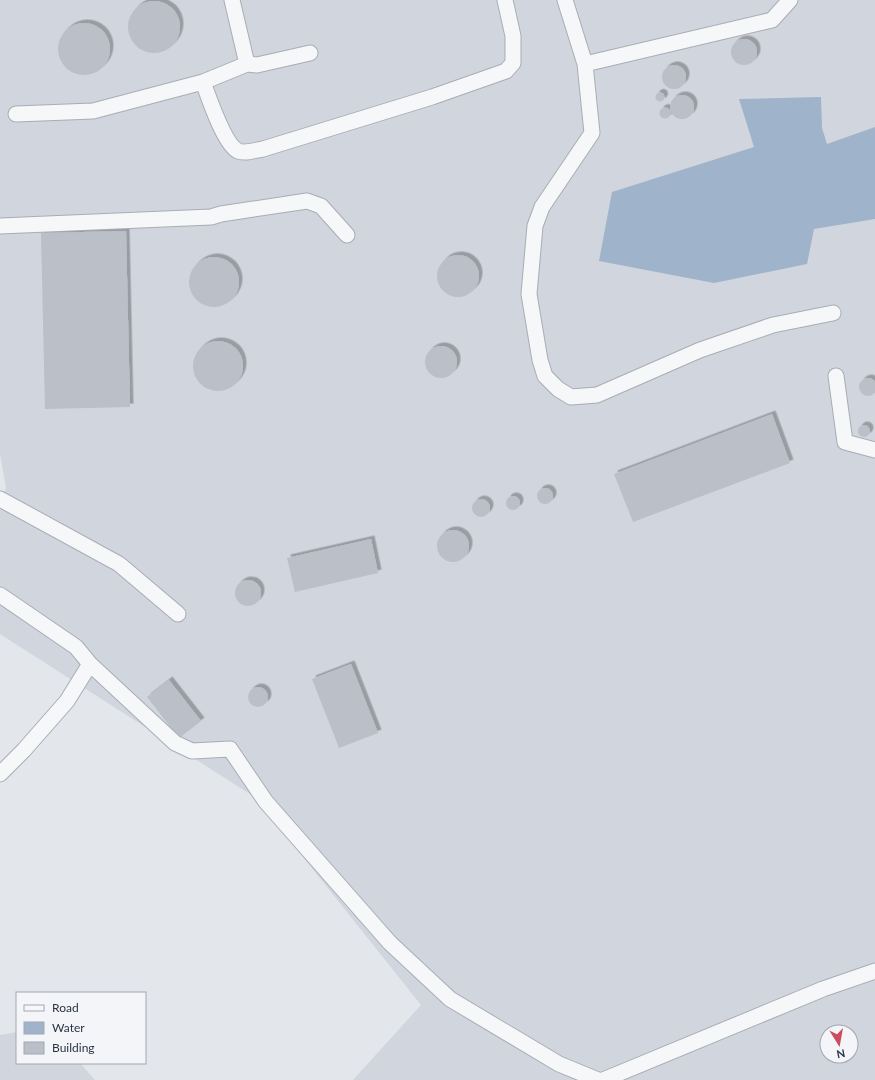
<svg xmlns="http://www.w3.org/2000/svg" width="875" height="1080" font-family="Lato,sans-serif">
<defs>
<filter id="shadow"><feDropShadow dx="3.5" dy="-3.5" stdDeviation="0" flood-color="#0004"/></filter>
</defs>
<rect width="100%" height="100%" fill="#e3e6eb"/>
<path fill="#d1d5dd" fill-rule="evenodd" d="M0,0H875V1080H353L421,1005L256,798L0,634V500L6,488L0,454ZM827,1032H851V1056H827Z
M17,1032V1063H80L95,1080H0V1035Z"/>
<path fill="#9fb3ca" d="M821,97L822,128L827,144L875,127V219L814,229L807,264L714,283L599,261L612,192L754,147L739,99Z"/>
<path fill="#babfc8" filter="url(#shadow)" d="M128 27a26 26 0 1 1 52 0a26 26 0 1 1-52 0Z
M58 49a26 26 0 1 1 52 0a26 26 0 1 1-52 0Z
M731 52a13 13 0 1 1 26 0a13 13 0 1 1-26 0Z
M662 77a12 12 0 1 1 24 0a12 12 0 1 1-24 0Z
M655.5 97a4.5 4.5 0 1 1 9 0a4.5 4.5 0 1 1-9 0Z
M670 107a12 12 0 1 1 24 0a12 12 0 1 1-24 0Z
M659.5 113a5.5 5.5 0 1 1 11 0a5.5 5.5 0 1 1-11 0Z
M126,231L130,407L45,409L41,233Z
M437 276a21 21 0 1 1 42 0a21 21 0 1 1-42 0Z
M189 282a25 25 0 1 1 50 0a25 25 0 1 1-50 0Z
M193 366a25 25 0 1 1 50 0a25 25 0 1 1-50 0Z
M425 362a16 16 0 1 1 32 0a16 16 0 1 1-32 0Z
M859 387a9 9 0 1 1 18 0a9 9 0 1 1-18 0Z
M772,414L790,463L633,522L614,474Z
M858 431a6 6 0 1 1 12 0a6 6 0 1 1-12 0Z
M537 496a8 8 0 1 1 16 0a8 8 0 1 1-16 0Z
M506 503a7 7 0 1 1 14 0a7 7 0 1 1-14 0Z
M472 508a9 9 0 1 1 18 0a9 9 0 1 1-18 0Z
M437 546a16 16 0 1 1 32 0a16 16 0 1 1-32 0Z
M371,539L378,573L295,592L287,558Z
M235 593a13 13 0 1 1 26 0a13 13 0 1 1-26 0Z
M351,664L378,733L339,748L312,679Z
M169,680L201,721L179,738L147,697Z
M248 697a10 10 0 1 1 20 0a10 10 0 1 1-20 0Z"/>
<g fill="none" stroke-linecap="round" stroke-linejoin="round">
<g stroke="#a8adb5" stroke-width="17">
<path id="minor" d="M232,0L247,64
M565,0L585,64L592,133L542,207L535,226L529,294L540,360L545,376L558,389L571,397L597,395L700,350L773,325L833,313
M585,64L772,20L790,0
M203,82C209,98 224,144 238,151C245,154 256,150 263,149L432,97L506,71L513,63V36L505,0
M16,114L93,111L203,82L247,64L257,65L310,53
M0,226L211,217L221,214L307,201L321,206L347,235
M836,376L845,442L875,450
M0,499L119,564L178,614
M0,595L76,647L90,664L67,701L24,750L0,774
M90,664L175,743L192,751L230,749L266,802L390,943L450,999L559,1064L598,1080
M603,1080L823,989L875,971"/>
</g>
<use href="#minor" stroke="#f6f7f9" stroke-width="15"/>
</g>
<rect x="16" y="992" width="130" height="72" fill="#f3f5f8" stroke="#a3a7b0"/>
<rect x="24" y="1005" width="20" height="6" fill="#f6f7f9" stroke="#a3a7b0"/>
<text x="52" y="1012" font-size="12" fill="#2b3343">Road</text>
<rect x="24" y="1022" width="20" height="12" fill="#9fb3ca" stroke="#a3a7b0"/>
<text x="52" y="1032" font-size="12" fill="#2b3343">Water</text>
<rect x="24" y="1042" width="20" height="12" fill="#babfc8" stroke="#a3a7b0"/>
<text x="52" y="1052" font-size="12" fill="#2b3343">Building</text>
<g transform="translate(839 1044) rotate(169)"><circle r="19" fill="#f3f5f8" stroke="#a3a7b0"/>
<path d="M0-3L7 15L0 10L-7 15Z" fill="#cc4b5d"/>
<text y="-6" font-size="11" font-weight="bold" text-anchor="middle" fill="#2b3343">N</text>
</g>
</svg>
